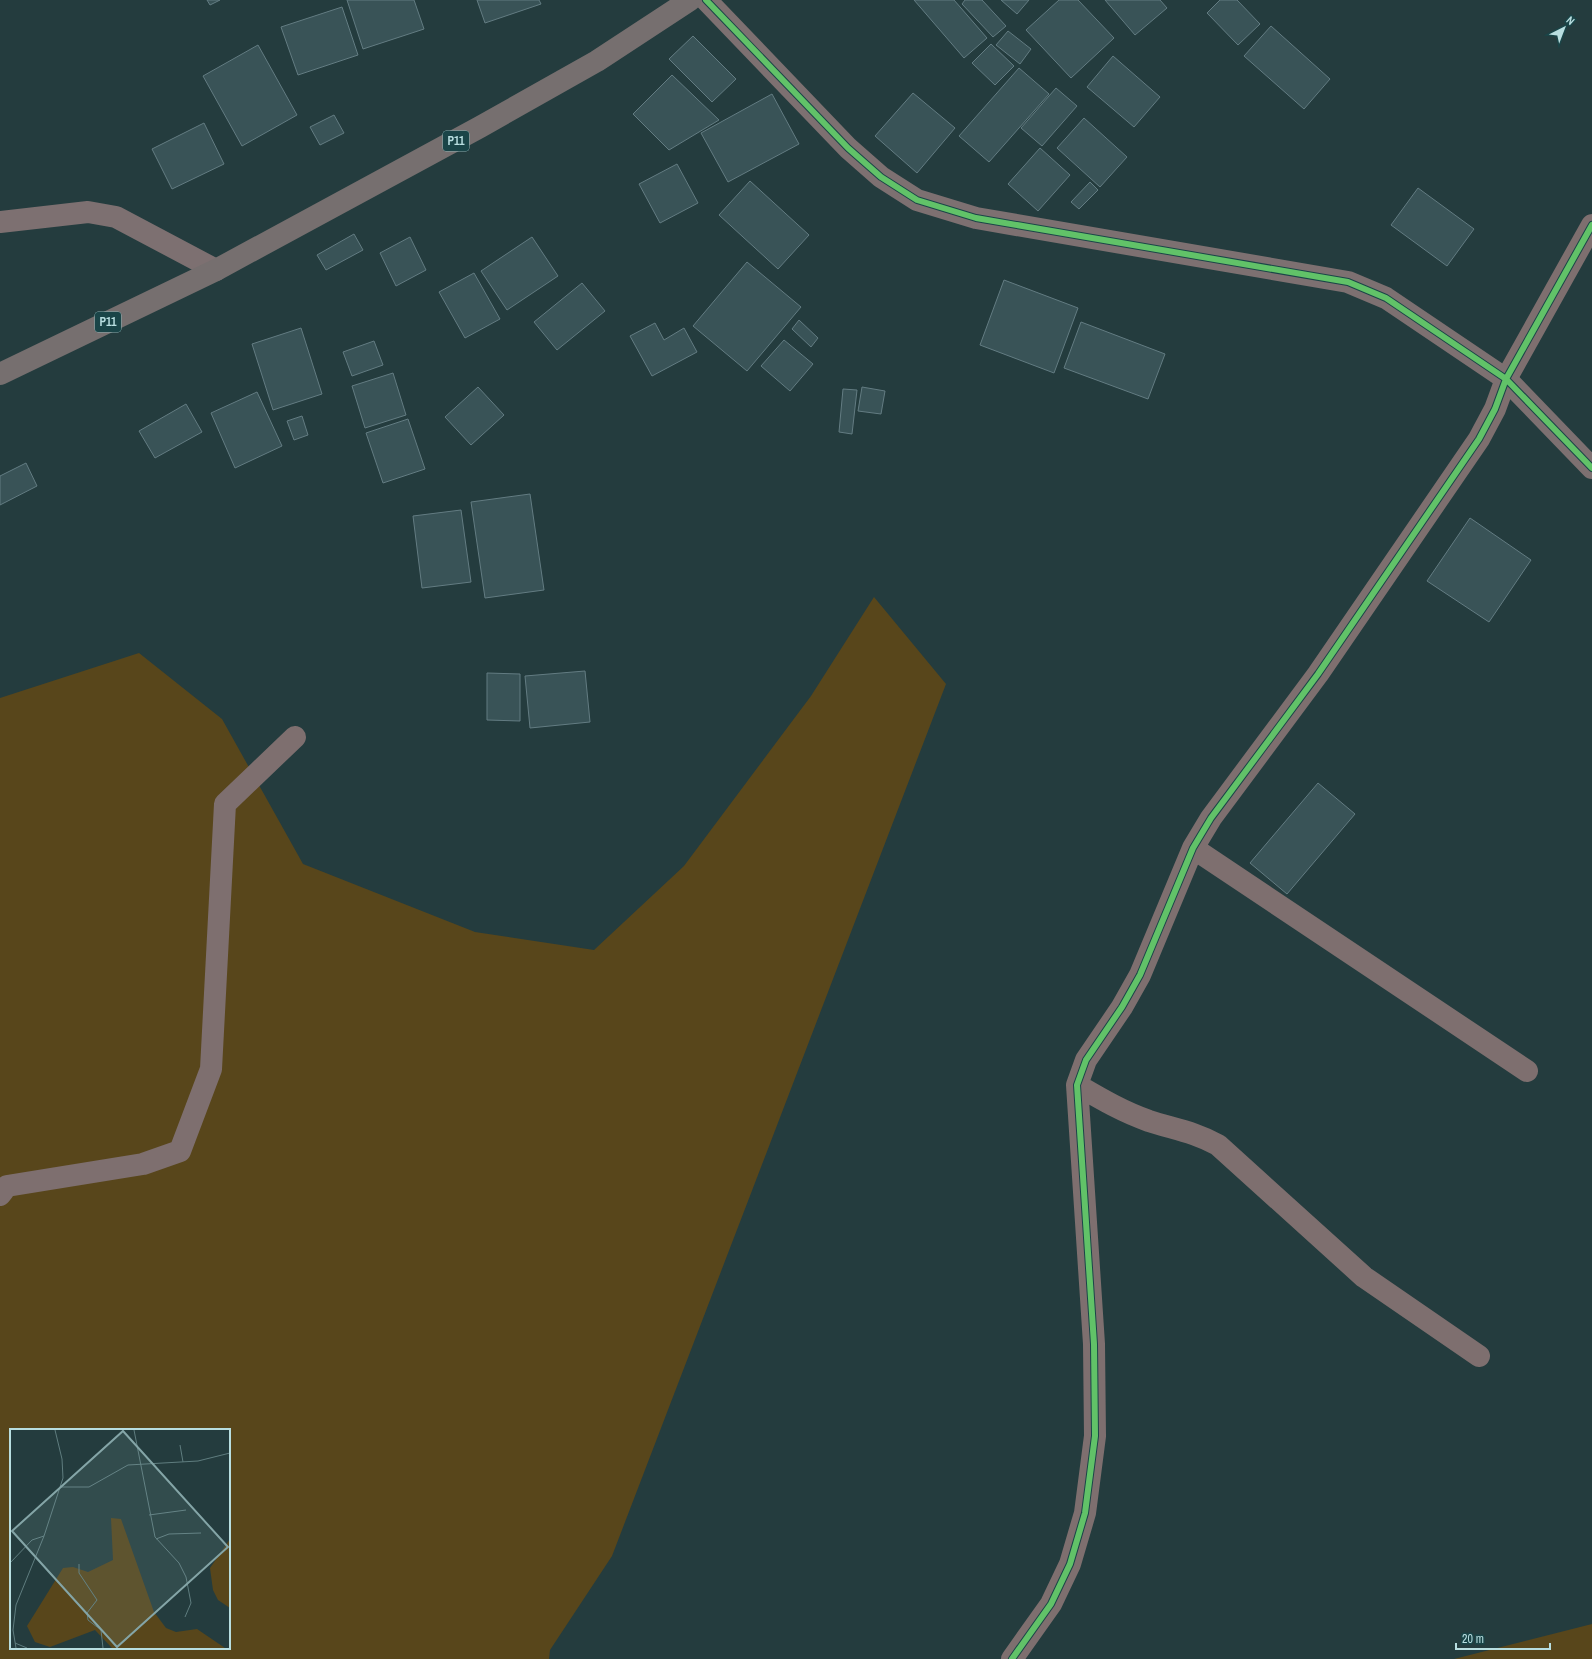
<svg xmlns="http://www.w3.org/2000/svg" width="1592" height="1659" font-family="'Archivo Narrow',sans-serif">
<rect width="100%" height="100%" fill="#243c3e"/>
<path fill="#58461b" fill-rule="evenodd" d="M874,597L946,684L612,1556L550,1650L549,1659H0V698L139,653L222,719L303,864L475,932L594,950L684,866L811,696ZM11,1430H229V1648H11Z
M1592,1624V1659H1454Z"/>
<path fill="#395357" stroke="#637c82" d="M207,0H220L210,5Z
M347,0H414L424,29L363,49Z
M477,0H539L541,4L485,23Z
M914,0H954L987,38L964,58Z
M965,0H982L1006,26L993,37L962,4Z
M1001,0H1029L1017,14Z
M1059,0H1078L1114,38L1071,78L1026,30Z
M1105,0H1160L1167,8L1135,35Z
M1220,0H1237L1260,24L1238,45L1207,13Z
M342,7L358,55L298,75L281,27Z
M1271,26L1330,79L1304,109L1244,56Z
M1008,31L1031,49L1020,64L996,45Z
M693,36L736,79L712,102L669,59Z
M991,44L1014,66L995,85L972,63Z
M258,45L297,115L242,146L203,76Z
M1113,56L1160,97L1134,127L1087,87Z
M1019,68L1049,94L989,162L959,136Z
M672,75L719,120L669,150L633,114Z
M1056,88L1077,106L1042,146L1021,128Z
M913,93L955,128L917,173L875,136Z
M772,94L799,144L728,182L701,133Z
M334,115L344,133L320,145L310,127Z
M1084,118L1127,157L1100,187L1057,148Z
M204,123L224,164L172,189L152,149Z
M1040,148L1070,175L1038,211L1008,184Z
M677,164L698,203L660,223L639,184Z
M750,181L809,235L778,269L719,215Z
M1090,182L1098,190L1079,209L1071,202Z
M1418,188L1474,229L1447,266L1391,225Z
M354,234L363,250L326,270L317,255Z
M410,237L426,270L396,286L380,253Z
M532,237L558,276L507,310L481,271Z
M747,262L801,307L747,371L693,326Z
M474,273L500,319L465,338L439,292Z
M1004,280L1078,308L1054,373L980,345Z
M582,283L605,311L557,350L534,322Z
M799,320L818,338L811,347L792,329Z
M1081,322L1165,354L1148,399L1064,368Z
M655,323L664,340L684,328L697,352L652,376L630,336Z
M301,328L322,394L273,410L252,344Z
M784,340L813,364L790,391L761,366Z
M374,341L383,365L352,376L343,352Z
M393,373L406,415L365,428L352,386Z
M478,387L504,415L471,445L445,417Z
M862,387L885,391L881,414L858,411Z
M843,389L857,390L852,434L839,432Z
M257,392L282,446L235,468L211,413Z
M186,404L202,432L155,458L139,431Z
M302,416L308,435L294,440L287,421Z
M408,419L425,469L383,483L366,433Z
M26,463L37,486L0,505V476Z
M530,494L544,590L485,598L471,502Z
M461,510L471,582L422,588L413,516Z
M1470,518L1531,560L1489,622L1427,581Z
M585,671L590,722L530,728L525,676Z
M487,673L520,674V721L487,720Z
M1318,783L1355,814L1287,894L1250,863Z"/>
<g fill="none" stroke-linecap="round" stroke-linejoin="round">
<path stroke="#7e6f6f" stroke-width="22" d="M1193,848L1527,1071
M1077,1085C1101,1099 1123,1112 1149,1121C1174,1129 1195,1132 1218,1145L1364,1277L1479,1356
M0,1195L7,1186L143,1164L180,1151L211,1069L225,804L295,737
M1012,1659L1051,1604L1070,1564L1085,1513L1095,1436L1094,1344L1077,1085L1086,1060L1122,1007L1140,975L1193,848L1211,818L1318,674L1479,439L1495,409L1506,379L1592,225"/>
<path stroke="#7d7071" stroke-width="22" d="M706,0L848,148L881,177L917,200L976,218L1348,282L1386,298L1506,379L1592,468
M0,222L88,212L116,217L216,270"/>
<path stroke="#766f6f" stroke-width="22" d="M0,374L216,270L480,127L597,61L690,0"/>
<g stroke="#1a4548" stroke-width="8">
<path id="cycleway" d="M706,0L848,148L881,177L917,200L976,218L1348,282L1386,298L1506,379L1592,468
M1012,1659L1051,1604L1070,1564L1085,1513L1095,1436L1094,1344L1077,1085L1086,1060L1122,1007L1140,975L1193,848L1211,818L1318,674L1479,439L1495,409L1506,379L1592,225"/>
</g>
<use href="#cycleway" stroke="#61c268" stroke-width="6"/>
</g>
<g text-anchor="middle" dominant-baseline="central" stroke-width="3" stroke-linejoin="round" paint-order="stroke">
<g fill="#1a4548" stroke="#89b0b2" stroke-width="1">
<rect x="443" y="131" width="26" height="20" rx="3"/>
<rect x="95" y="312" width="26" height="20" rx="3"/>
</g>
<g font-size="12" font-weight="bold" fill="#b8dee0">
<text x="456" y="141">P11</text>
<text x="108" y="322">P11</text>
</g>
</g>
<g transform="translate(10 1429)">
<rect width="220" height="220" fill="#243c3e"/>
<path d="M101,89L111,90L144,183L156,199L166,203L187,200L215,219H102L85,201L40,218L25,213L17,197L53,139L63,138L78,143L103,131ZM220,110V179L208,171L203,161L200,139Z" fill="#58461b"/>
<path fill="none" stroke="#5f7d7f" stroke-width="1" d="M124,1L145,108L169,134L176,148L181,174L175,188M170,16L173,33M51,58H79L118,36L188,32L220,24M139,86L176,81M146,110L159,105L191,104M0,134L22,111L34,107M69,135V144L87,171L77,184L78,191L91,201L93,219M5,214L17,219M6,219L3,201L6,176L34,107L53,49L52,30L45,1"/>
<path fill="#84a5a7" fill-opacity="0.15" stroke="#84a5a7" stroke-width="2" d="M113,2L218,118L107,218L2,102Z"/>
<rect width="220" height="220" fill="none" stroke="#b8dee0" stroke-width="2"/>
</g>
<g transform="translate(1564 28) rotate(42)" stroke="#1a4548" stroke-width="3" paint-order="stroke">
<path d="M0-3L7 15L0 10L-7 15Z" fill="#b8dee0"/>
<text y="-6" font-size="11" font-weight="bold" text-anchor="middle" fill="#b8dee0">N</text>
</g>
<path d="M1456 1643v6h94v-6" fill="none" stroke="#b8dee0" stroke-width="2"/>
<text x="1462" y="1643" font-size="12" fill="#b8dee0" stroke="#1a4548" stroke-width="3" paint-order="stroke">20 m</text>
</svg>
